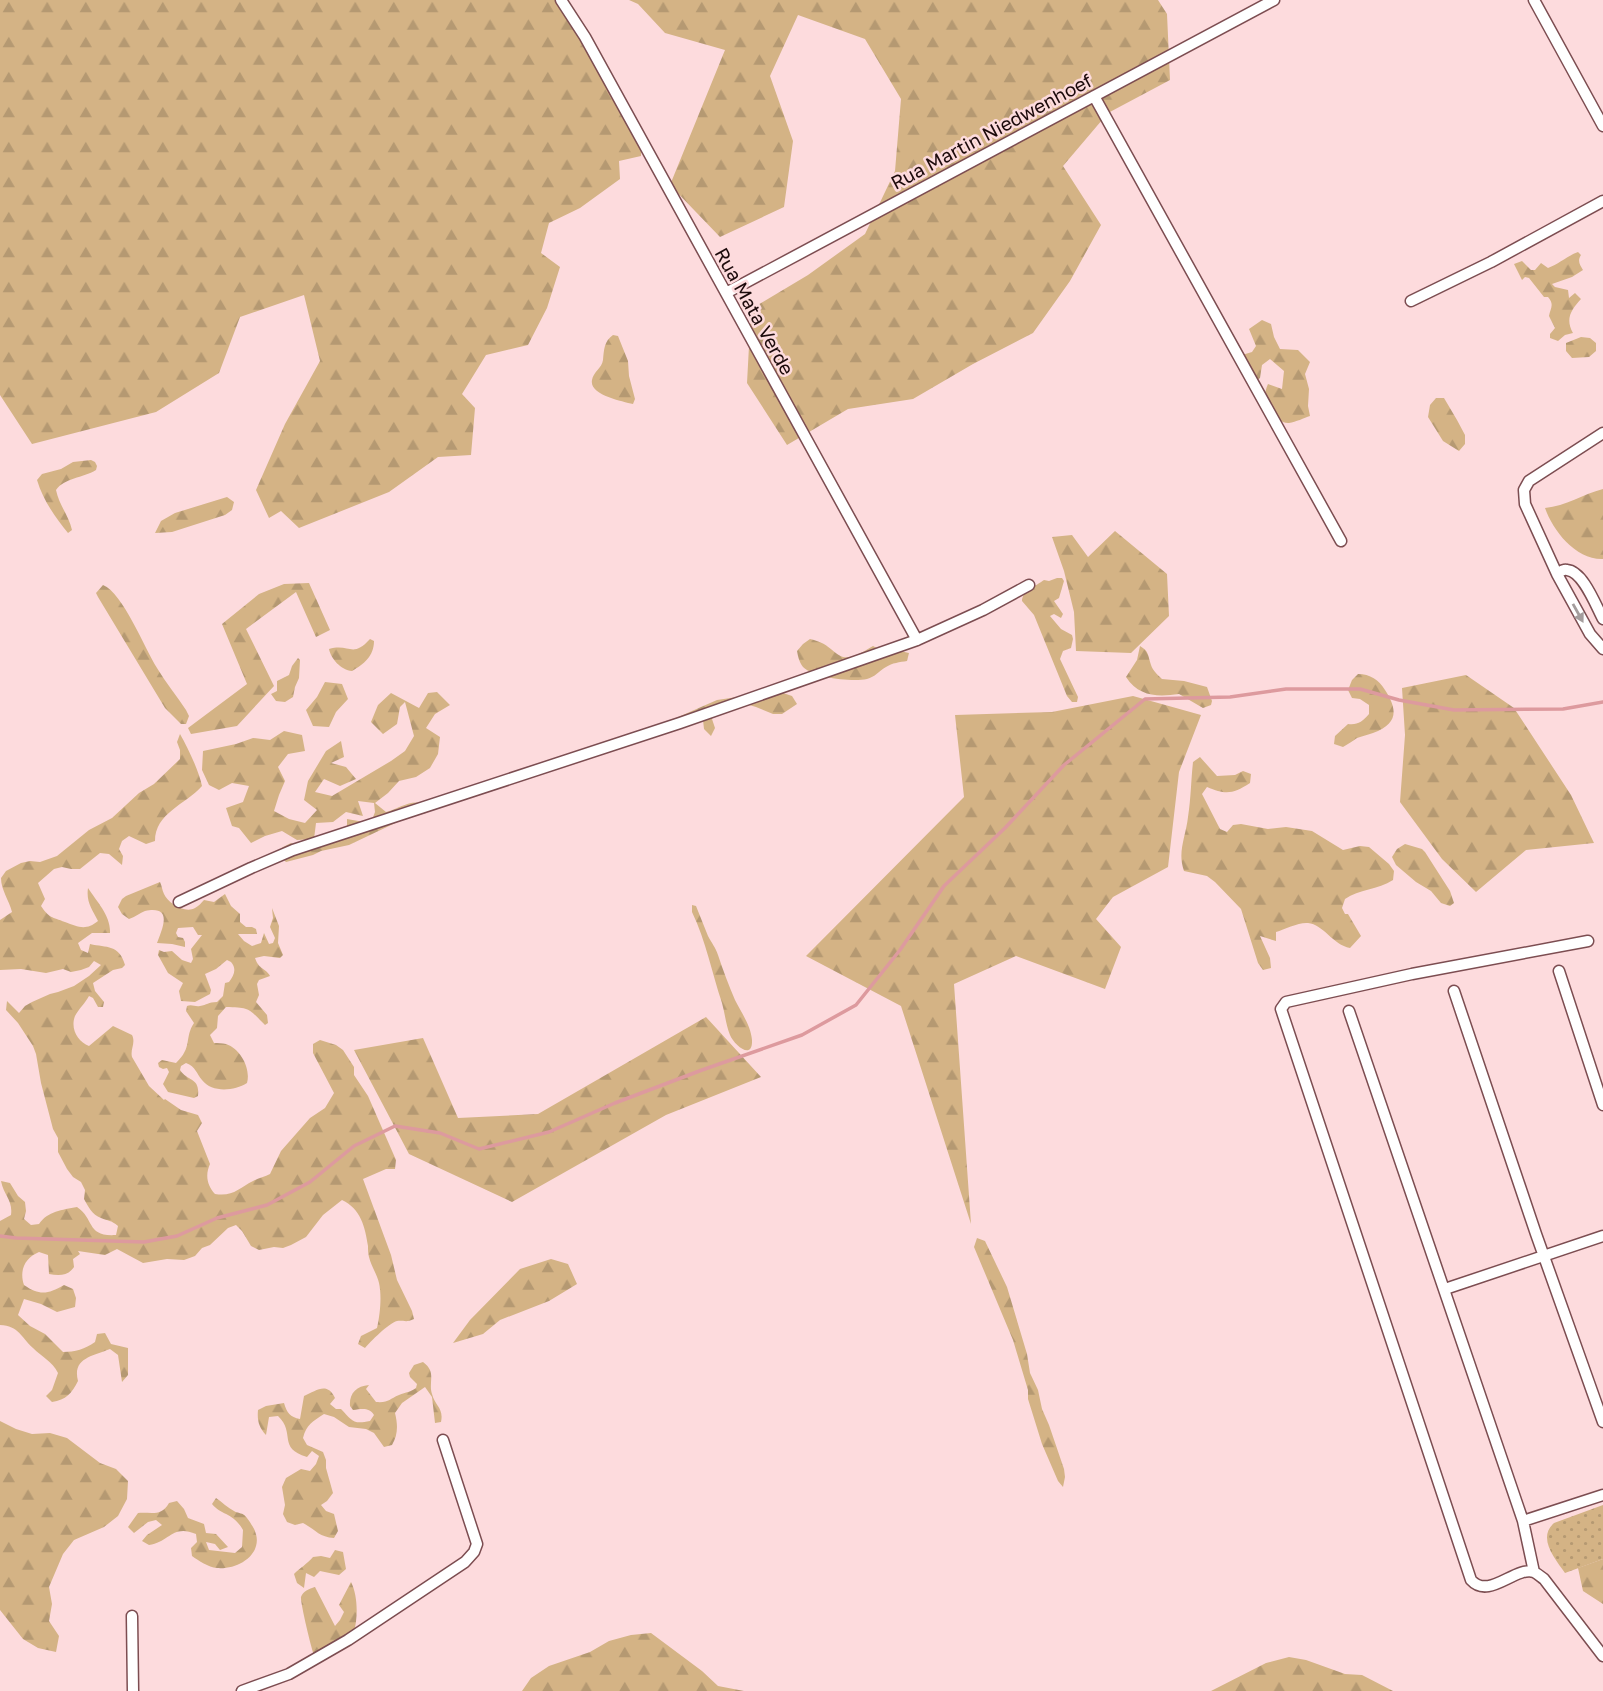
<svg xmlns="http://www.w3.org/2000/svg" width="1603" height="1691" font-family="'Golos Text',sans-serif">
<defs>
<pattern id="grass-dots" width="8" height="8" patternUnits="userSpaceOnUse" patternTransform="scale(1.75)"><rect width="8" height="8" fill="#d4b385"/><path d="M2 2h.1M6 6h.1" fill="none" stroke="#b59972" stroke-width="1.8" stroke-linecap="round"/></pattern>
<pattern id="forest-firs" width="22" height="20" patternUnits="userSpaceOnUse" patternTransform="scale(1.75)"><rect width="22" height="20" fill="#d4b385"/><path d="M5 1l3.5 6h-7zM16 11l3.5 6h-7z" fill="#b59972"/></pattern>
</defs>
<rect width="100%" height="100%" fill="#fddbdd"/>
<path fill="url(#grass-dots)" d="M1603,1505V1559L1565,1573C1555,1559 1537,1538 1554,1523Z"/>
<path fill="url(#forest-firs)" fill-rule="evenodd" d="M0,0H563L642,131L641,156L619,161L620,179L580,208L549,223L541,253L560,267L547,308L528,345L486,355L462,394L475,408L471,455L438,457L389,492L299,528L281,511L269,518L256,490L285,424L320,361L304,295L240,317L219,373L156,412L32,444L0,395Z
M629,0H1158L1167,14L1170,80L1108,113L1063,166L1101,225L1070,281L1033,333L973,364L913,399L848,409L787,445L747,383L751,309L808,275L865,234L895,171L901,99L865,39L798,15L770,76L793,141L784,207L720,237L670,185L725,50L665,33L638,4Z
M1578,252L1581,255C1577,261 1580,265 1583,270L1572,277L1552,284L1555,287L1568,290L1569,298L1575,293L1581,299C1571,310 1565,319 1573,333L1565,335L1558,341L1550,338V334L1555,328L1549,316C1550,309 1555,305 1548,297H1544L1529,278L1525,277L1522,280L1514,264L1522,261L1531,270H1535L1541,263L1548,268C1559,264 1567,256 1578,252Z
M1262,320L1271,324L1274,337L1280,349L1298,350L1310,362L1305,374L1309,389L1308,406L1310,416C1304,418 1296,422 1289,423C1277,424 1265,405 1265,395C1265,392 1267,386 1268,384L1282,389L1284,371L1270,359L1262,365L1260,378L1255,382L1242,355L1252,352L1256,346L1249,329Z
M613,335L618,336L628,361L629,376L635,399L633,404C622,401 589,395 592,380C593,372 602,368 603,360C604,350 604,341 613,335Z
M1581,337L1590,338L1596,343V351L1589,357L1572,358L1566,351V343Z
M1436,398H1444L1457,420L1465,435V444L1459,451L1443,441L1428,417L1430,405Z
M91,460L95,462L97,466L96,470C83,478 64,478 56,490C59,505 69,516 72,530L68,533C55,517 43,500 37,480L42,474L61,469L73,462Z
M1603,489V559C1576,560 1553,531 1545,508C1566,506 1583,494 1603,489Z
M227,497L234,502L232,510L225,515L172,532L155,533L161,521L175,513Z
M1115,531L1167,574L1169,616L1131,653L1076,651L1074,612L1064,571L1052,537L1072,535L1088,557Z
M1057,578H1062L1064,581L1059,598L1054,601L1063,614L1061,618L1054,614L1050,616L1061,629L1072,635L1073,639L1071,648L1063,651L1060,659L1078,697L1077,702H1072L1067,696L1034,615L1022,601C1022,591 1036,586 1044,580L1049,581Z
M309,583L330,630L316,637L296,592L246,629L274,686L237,726L191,734L188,728L247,684L222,624L259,594L284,584Z
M103,585C123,593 145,649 157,668C166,683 177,696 186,710L189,716L186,724H181L165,708L98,597L96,593Z
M370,639L374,641C374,656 364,664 352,671C341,670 331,659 329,649C350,643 352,659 370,639Z
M810,639C843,646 832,672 873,646L883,651L891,649L909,653L907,661C900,662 892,663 886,667C879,671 875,677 867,679C852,682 814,678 803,667C799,662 798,656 797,651L803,644Z
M1140,646C1149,651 1148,656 1151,665C1153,671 1158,675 1162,679L1184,681L1207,687L1212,701L1211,705L1203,708L1179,694C1158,697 1139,697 1126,677L1137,660Z
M298,658L300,660L299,678L295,687L293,697L285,702L276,701L271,694L277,691V681L289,675L292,666Z
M1358,674C1370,674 1379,680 1385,690C1398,710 1398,724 1373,733C1368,735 1362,736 1357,738C1353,741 1348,744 1343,747L1334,744L1335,736L1348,724C1358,725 1362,722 1369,714V705L1360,699L1352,698L1348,690L1352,680Z
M1466,675L1514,708L1571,795L1594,843L1526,850L1476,892L1442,859L1400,802L1405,735L1402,688Z
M325,682L342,684L348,699L336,712L329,727L313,726L306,710L317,697Z
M761,690L766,698L783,693L792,696L797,704L782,714H773L756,707L739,702L716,711L712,719L715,728L711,736L704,729L703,720L699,713L683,719L676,718L717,700L744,696L752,692Z
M437,692L450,705L435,714L426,728L440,737L438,754L430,768L416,777L399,781L388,793L375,803L386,812C402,808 411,798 427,805L426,813L410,816L349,845L321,851L313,855L286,862L277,853L283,847L291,843L298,847L312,839L297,840L282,831L265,836L251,843L239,828L232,826L226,808L243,802L249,786L232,783L219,790L209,785L202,770L203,751L236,744L253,738L270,740L284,731L302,735L305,751L288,754L278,767L285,781L279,795L274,811L289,819L305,823L317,810L304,800L308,781L326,751L341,741L344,757L331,763L346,767L356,779L340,786L324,779L315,792L332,796L391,761L405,751L414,736L405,702L400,707L397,724L383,734L371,722L378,705L391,693L419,708L428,693ZM358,801L374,803L375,812L372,820L364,822L347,819V827C337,834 325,833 314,839L316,823L333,822L346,812L363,816Z
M1133,696L1201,715L1179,772L1168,867L1113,897L1096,919L1121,947L1105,989L1016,956L954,984L971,1224L901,1006L806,956L964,797L955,715L1052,712Z
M180,734C188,748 199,771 202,786C185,805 155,813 155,841L146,844L129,836L122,841L119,849L123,856L122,865L109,854L100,853L80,869H71L62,867L54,869L38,883L45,899L41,906C49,918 52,917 65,922C78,927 86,931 98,921C92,909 86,902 88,888C97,902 111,916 110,933H92L78,943L81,950L88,953L90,944C107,948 119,944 125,965L122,968L113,970L93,983L95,991L104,1002L103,1007H98L93,998L89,996C86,1002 78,1010 75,1016C70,1029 78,1042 89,1046L113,1026L132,1035C136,1043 130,1049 132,1057L149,1086L164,1100L165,1099L181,1110L198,1115L202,1123L197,1131L210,1164C205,1175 207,1185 215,1194C233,1197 239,1188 253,1181C258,1178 265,1177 270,1174L281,1151L310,1118L325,1108L334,1093L313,1053V1044L320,1040L336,1045L343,1050L354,1067V1075L368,1096L396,1160L395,1169H386L363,1179L391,1255L397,1280L412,1311L414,1319C406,1323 404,1320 397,1321C389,1323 370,1342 365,1348L358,1344L361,1336L377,1328C380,1315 382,1296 379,1283C377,1274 371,1266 369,1257C368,1254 368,1249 368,1246C365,1227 361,1209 342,1200L323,1215L306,1237L291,1245L283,1248L274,1247L259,1250L251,1246L242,1231L236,1225L228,1228L210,1245L202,1248L195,1256L184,1260L167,1259L143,1263L117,1249L105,1255L78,1251L80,1254L73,1259L74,1267C68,1276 59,1276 49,1274L48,1255L39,1252C25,1258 19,1270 24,1285C40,1296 48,1294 64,1285L73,1289L76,1298L75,1307L57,1312L41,1304L24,1299L18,1315L30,1326L45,1334L63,1352C75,1352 85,1349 95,1342L97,1334L105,1333L111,1344L128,1348V1375L122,1382L118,1355L110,1349C93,1356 72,1358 78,1381C72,1393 66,1400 52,1402L46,1396L52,1390L58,1373C52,1361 42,1357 33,1348C21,1337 19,1326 0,1325V1221L11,1215C13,1200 4,1196 1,1181L10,1183L18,1196L25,1202L26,1211L24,1219L31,1225L39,1224C48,1211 62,1210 77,1207C95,1219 86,1237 116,1235L118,1226C111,1220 108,1221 101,1218C92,1215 88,1206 84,1199L85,1190L81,1182L73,1177L67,1169L58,1152V1138L53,1129L41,1083L36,1054L33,1046L18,1023L6,1010L7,1001L19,1013L25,1006L32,1002L50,994L58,992L74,986L89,976L101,965L94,961L89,967L81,970L71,972L63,969L46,973L21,969L0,970V920L12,912C9,900 1,890 1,878L6,871L21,863L30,861L40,862L57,856L89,830L112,818L139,793L154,784L180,759V750L177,742Z
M1200,757L1217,776L1235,775L1243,771L1251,774L1250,783C1233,794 1226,795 1207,787L1202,794L1220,829L1227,832L1233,825L1241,824L1268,829L1286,827L1312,831L1343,850L1360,846L1369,847L1389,864L1394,871L1393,880C1378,890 1359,889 1345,899L1342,908L1345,914H1348L1361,936L1350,948C1333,945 1323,924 1308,923C1299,922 1285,929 1276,932V941L1260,936L1270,958L1271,968L1263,970L1258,963L1241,909L1215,882L1207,876L1184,871C1177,852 1186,836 1188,817C1191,798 1191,780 1193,762Z
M1405,844L1422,849L1425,852L1450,891L1454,903L1450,906L1441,903L1431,891L1416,882L1396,865L1392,857L1397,849Z
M160,882C162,886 162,890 164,894C168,903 185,914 195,908C199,906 201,903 204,900L214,902L225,894L231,906L240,914V922L246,927H252L256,929L257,934H238L244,941L252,946L261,943L264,933L269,944L273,943L275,938L270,927L273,918L272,908L279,926L278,943L283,955L280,958L264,956L255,958C259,970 266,968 270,976L259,980L257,984L259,995L256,1002L267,1015L268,1023L265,1025C248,1008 251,1008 226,1007L218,1016L217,1028L210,1035L214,1043C218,1043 222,1043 226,1044C241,1049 251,1069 247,1083C234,1091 212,1093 202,1080C196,1073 196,1067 186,1063L181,1066L180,1070C188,1082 200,1077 198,1096L194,1098L168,1092L163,1084L169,1072L167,1068L163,1069L159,1067L158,1063L162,1060L176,1063C193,1047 184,1038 194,1023L186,1011L187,1006C192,1004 195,1007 200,1006C207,1005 208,1002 217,1002L223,996L225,983L229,982C234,975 237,969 231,962L227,960L216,969L205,974L211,990L210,994L195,1002L181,1001L179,991L183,983L168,973L158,955L159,950L164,952L172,951L182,960L191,963L193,959L191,949L202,935H198L193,927L178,928L176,933L178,937L183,938L185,942V947L172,944L157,943C161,931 175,905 145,911C140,913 135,917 129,919L122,914L118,907L122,899L126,896Z
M692,905L696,906C700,916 704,926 708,936C711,942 716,948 718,955C723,970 729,986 735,1000C741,1012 751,1026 752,1040C753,1061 734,1045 730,1035C726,1025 725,1014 722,1003C712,973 706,941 692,912Z
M706,1017L761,1077L666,1115L512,1202L409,1154L354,1050L423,1038L458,1118L538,1114Z
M977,1238L985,1241L1007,1287L1027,1354L1030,1373L1038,1390L1042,1409L1049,1425L1064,1469L1065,1477L1063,1487L1058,1481L1042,1444L1028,1399V1390L1013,1340L974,1247Z
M551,1259L568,1264L577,1284L549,1301L500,1320L483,1334L453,1343L470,1320L520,1269Z
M423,1362C437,1372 428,1382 432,1394C435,1406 444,1408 441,1422L435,1423L432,1397L425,1387L402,1403L395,1413C398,1425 398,1435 392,1445L384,1447L374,1433L366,1429L349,1427L334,1417L324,1414C313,1421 306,1425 303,1438L307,1445L323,1452L326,1460V1468L333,1493L327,1501L321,1505L326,1511L334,1514L338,1531L334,1538C319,1537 316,1530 303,1523L295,1525L287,1522L283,1514L285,1505L282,1487L286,1478L301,1469L310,1471L316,1464L319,1456L312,1451L307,1457C277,1448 296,1433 278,1416L269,1417L266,1435C259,1427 257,1421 258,1410L266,1406L284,1403C287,1413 290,1417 300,1419L304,1396C316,1391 327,1381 335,1398L330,1404L336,1409H341C352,1420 352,1425 370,1421L374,1415C369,1407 362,1409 353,1410L350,1406C349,1394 356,1386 369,1385L366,1389L376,1402C389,1403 389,1399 399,1395C406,1392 411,1392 416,1388L417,1384L410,1377L409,1373L414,1365Z
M0,1421L16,1429L32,1434L50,1433L67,1438L100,1463L116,1469L128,1481L127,1499L118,1516L104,1527L74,1540L63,1554L49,1587L52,1604L49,1621L59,1636L56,1652L38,1648L23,1639L0,1610Z
M216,1498C222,1502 228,1508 234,1511C237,1513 242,1513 244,1515C245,1515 251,1523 251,1524C269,1549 242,1570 217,1568C208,1567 199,1561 192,1556L191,1548L197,1542L196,1534C172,1524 170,1542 149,1545L142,1541L147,1535L162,1525L156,1520L148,1522L134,1533L128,1527L138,1513C152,1512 161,1517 169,1503L177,1501L184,1509L188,1518L204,1524L206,1533L216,1534L228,1547L220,1550L215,1544L206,1542L209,1550L235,1553L242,1547L243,1530C233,1512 222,1516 212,1504Z
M335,1550L343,1552L346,1569L339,1575L320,1571L314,1577L306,1573L304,1588L297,1583L294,1574C300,1568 307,1564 313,1557L321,1556L330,1558Z
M1603,1559V1604L1583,1591L1578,1568Z
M351,1582C358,1596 358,1617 354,1632L346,1634L314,1655C311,1648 300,1601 301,1597C303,1591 309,1589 315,1587L335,1626L340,1620L344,1612L339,1605Z
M651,1633L702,1671L718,1686L744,1691H522L531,1678L549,1666L590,1652L609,1641L631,1635Z
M1289,1657L1306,1660L1345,1674L1362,1675L1393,1691H1211L1266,1663Z"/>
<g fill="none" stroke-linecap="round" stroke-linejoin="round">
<path stroke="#dd9a9e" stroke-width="3.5" d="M0,1236L16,1238L144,1242L177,1236L217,1218L267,1205L310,1182L354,1146L395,1126L440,1133L479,1149L549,1132L615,1103L702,1070L802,1035L856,1005L900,950L944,886L1005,828L1064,765L1145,699L1230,697L1286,689H1360L1399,700L1454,710L1563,709L1603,702"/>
<g stroke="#7c4d51" stroke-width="13">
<path id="street" d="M561,0L585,37L917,640
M1534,0L1603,126
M1094,96L1341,541
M726,293L1274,0
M1411,301L1491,262L1603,201
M1603,433L1529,481L1524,490L1525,504L1557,574L1590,634L1603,649
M1557,574C1560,572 1563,569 1567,570C1583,571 1596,606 1603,619
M179,902L251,868L293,850L680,723L917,640L983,610L1029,585
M1588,941L1412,974L1286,1002L1281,1009L1471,1580C1489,1600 1515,1566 1534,1572C1538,1574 1541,1577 1544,1579L1603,1656
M1559,971L1603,1105
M1454,991L1536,1234L1603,1422
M1349,1011L1523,1521L1534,1572
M1445,1289L1603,1236
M1523,1521L1603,1495
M132,1616L133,1691
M242,1691L289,1674L348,1640L465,1562L474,1552L477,1544L443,1440"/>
</g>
<use href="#street" stroke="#fff" stroke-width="10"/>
</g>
<defs><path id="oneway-solid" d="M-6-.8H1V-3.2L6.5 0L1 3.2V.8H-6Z" transform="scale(1.75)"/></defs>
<use fill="#a49d9d" href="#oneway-solid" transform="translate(1578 613) rotate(61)"/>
<g text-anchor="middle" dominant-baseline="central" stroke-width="5" stroke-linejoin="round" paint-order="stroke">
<g font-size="19" fill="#1c0a0b" stroke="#fddbdd">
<text transform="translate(991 131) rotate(-28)">Rua Martin Niedwenhoef</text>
<text transform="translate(755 311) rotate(61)">Rua Mata Verde</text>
</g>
</g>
</svg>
